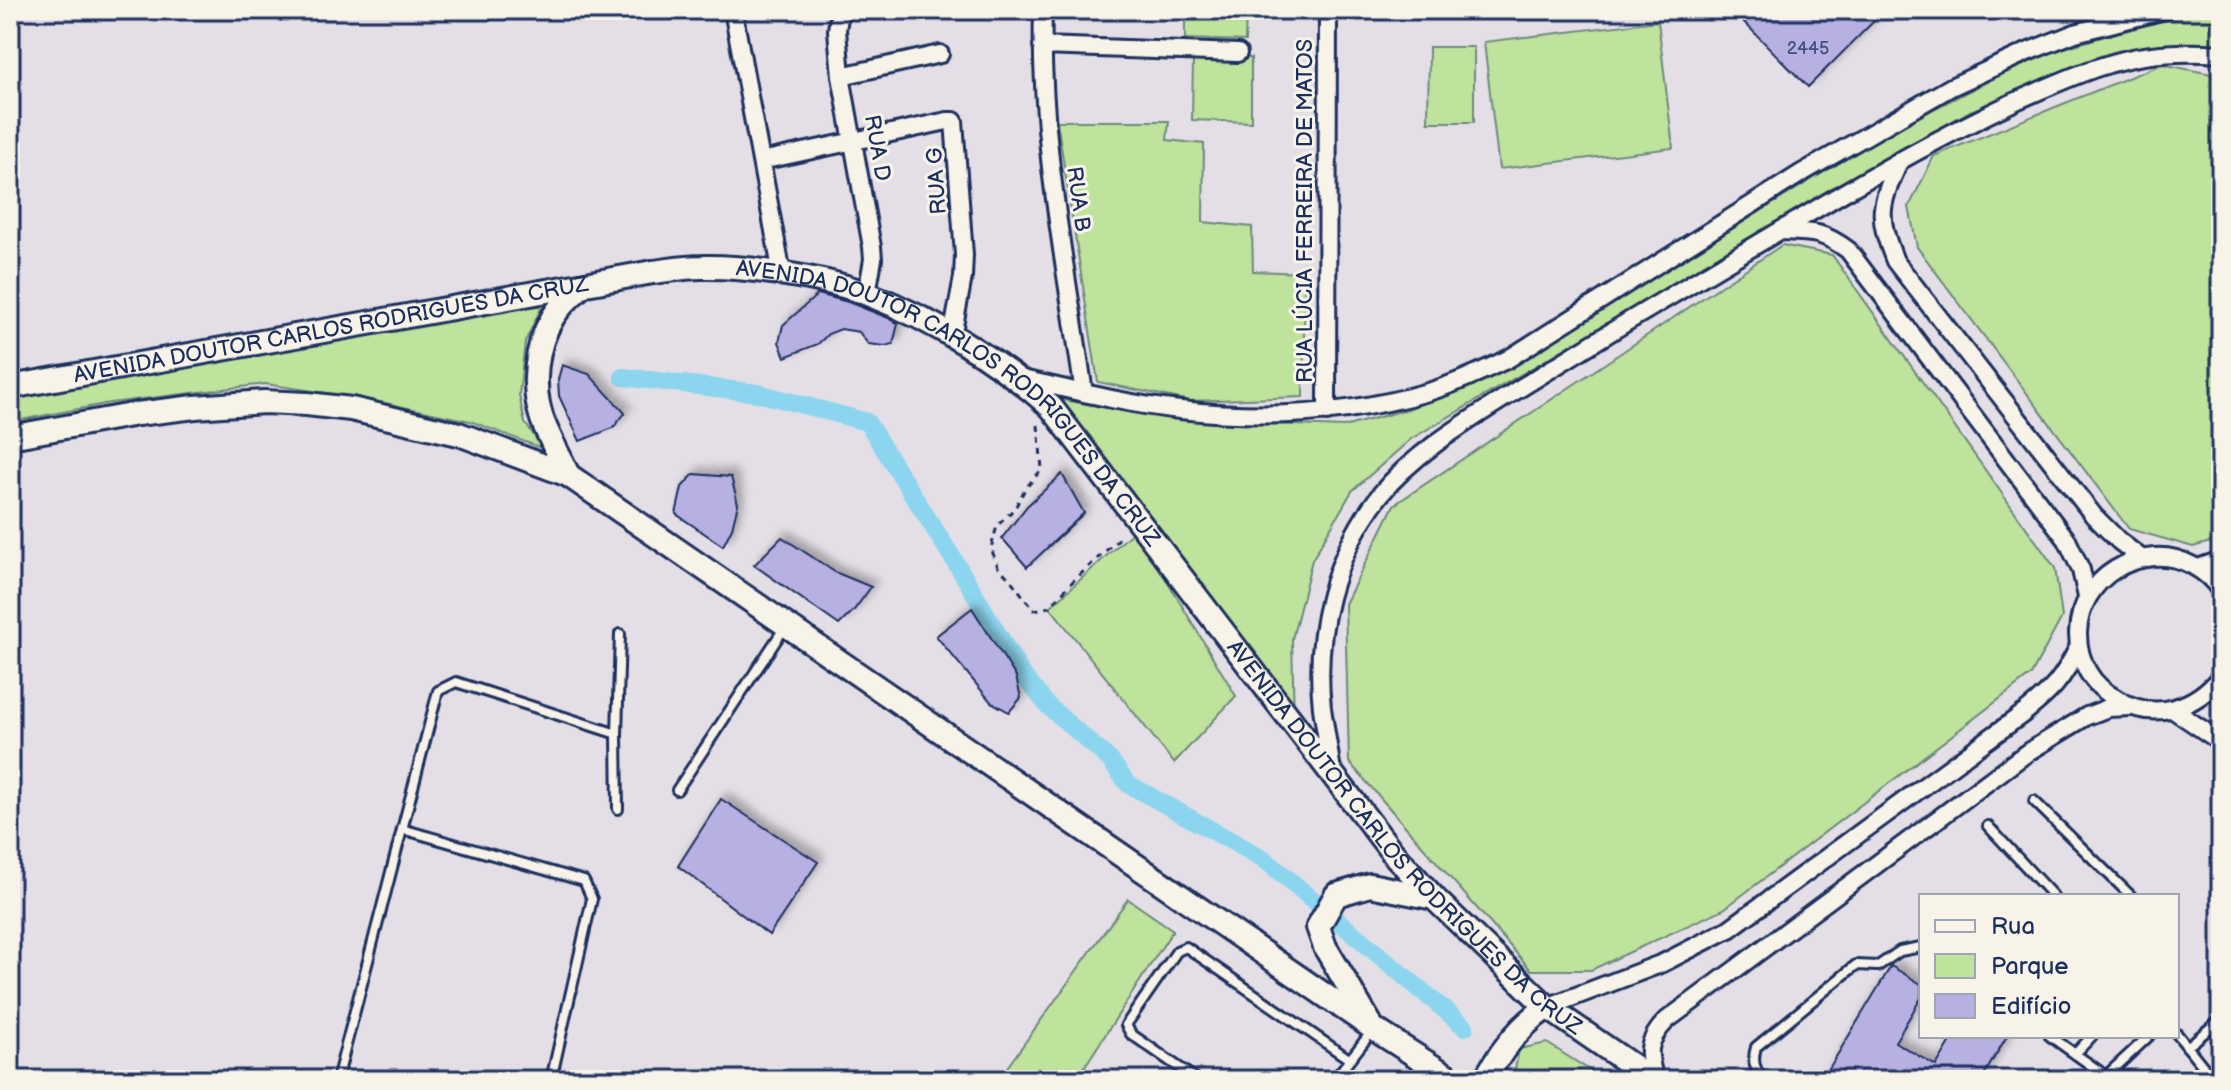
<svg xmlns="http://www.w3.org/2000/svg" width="2231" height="1090" font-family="'Balsamiq Sans',sans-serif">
<defs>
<filter id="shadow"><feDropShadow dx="6" dy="-6" stdDeviation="4" flood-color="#0004"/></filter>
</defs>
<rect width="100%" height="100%" fill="#e4dfe6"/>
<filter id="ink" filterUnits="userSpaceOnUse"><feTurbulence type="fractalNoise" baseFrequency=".0125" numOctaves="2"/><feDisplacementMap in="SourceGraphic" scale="16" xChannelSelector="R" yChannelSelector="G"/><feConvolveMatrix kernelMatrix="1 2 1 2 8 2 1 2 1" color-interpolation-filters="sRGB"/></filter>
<g filter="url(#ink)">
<path fill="#bfe29c" stroke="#6d887d" stroke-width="2" d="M1185,10H1246L1245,41L1185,39Z
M2207,10H2221V44L2164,48L2026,90L1970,111L1411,439L1352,491L1312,560L1292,639L1294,719L1050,398L1193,421L1344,427L1408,409L1502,372L1885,134L1996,77L2058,50L2158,20Z
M1658,21L1673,148L1499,169L1484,42Z
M1429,47H1474V122H1428Z
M1193,57L1251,58V122L1192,120Z
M2162,64L2221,76V539L2193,547L2129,529L1917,247L1909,207L1934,156Z
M1057,121H1169L1167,140L1204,144L1203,222L1252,227L1253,271L1305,273L1303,397L1190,401L1098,382Z
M1782,245L1832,255L2055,568L2062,617L2031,675L1724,909L1591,970H1531L1349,762L1345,604L1394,505Z
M566,285L541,308L525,342L519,395L525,423L544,449L470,421L356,397L265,384L110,403L10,422V388Z
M1136,529L1236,696L1174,763L1050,607Z
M1128,899L1173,930L1076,1080H998Z
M1547,1043L1605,1080H1513L1519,1049Z"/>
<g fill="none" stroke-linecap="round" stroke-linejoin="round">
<path stroke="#8cd5ee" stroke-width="18" d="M623,377L758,393L867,422L964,576L1021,673L1048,706L1109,759L1128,784L1264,859L1465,1027"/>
</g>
<path fill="#b7b0e2" stroke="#1b2f5e" stroke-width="2" filter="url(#shadow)" d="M1732,10H1885L1808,87Z
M818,294L848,302L891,319L898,324L893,344L885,346L868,344L859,332L841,329L828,334L818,344L785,357L779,342L783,325Z
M562,365L589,374L625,413L613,428L580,441L559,396L558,379Z
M694,474L731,477L738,504L732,528L723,546L676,514L682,487Z
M1062,474L1084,513L1027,567L1002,538L1027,506Z
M782,537L835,572L871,587L854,610L839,625L754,565Z
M972,608L1016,677L1021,698L1009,712L991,702L936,636Z
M721,799L818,862L769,935L678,866Z
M1891,966L1921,984V998L1895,1042L1936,1066L1954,1036H2007L1981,1080H1822Z"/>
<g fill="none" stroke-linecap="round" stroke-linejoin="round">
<g stroke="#1b2f5e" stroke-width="14">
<path id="service" d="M2096,22L2120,10
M677,790L785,627
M2034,801L2131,896
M618,809L617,734L620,634
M1988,826L2053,896
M402,829L584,881L592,899L551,1080
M2177,1034L2214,1080
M2050,1036L2106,1076L2107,1080
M2187,1047L2221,1019
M2075,1054L2092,1036
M2106,1076L2149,1036
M337,1080L438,691L456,682L617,734
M1197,1080L1131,1034L1126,1025L1177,951L1186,947L1349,1059
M1334,1080L1373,1030
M1764,1080C1754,1069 1752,1061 1756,1047L1856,965L1878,966L1900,951L1921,947"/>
</g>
<g stroke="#1b2f5e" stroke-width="22">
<path id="minor" d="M733,10L782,274
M840,10L837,30L841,76L872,247L873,259L867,294
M1043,10C1039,137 1066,267 1084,393
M1042,46L1238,53
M841,76L940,54
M1900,160C1880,205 1876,214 1895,261L2094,516L2119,541L2141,558
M761,161L947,121H954L964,255L963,277L952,337
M1781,231C1812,232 1822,231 1848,250L2067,540L2081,570L2087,597
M1018,378C1071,390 1126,404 1180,410C1263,419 1349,415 1428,392C1456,384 1482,371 1508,359L1800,174L1951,87L2027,52L2075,33L2165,10
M1327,412L1328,10
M2198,568L2221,560
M2221,592C2208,570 2180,555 2154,557C2097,561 2059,619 2088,672C2095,684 2107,694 2119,700C2156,722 2196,707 2221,676
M2172,709L2221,742
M1332,771C1329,750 1325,729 1322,708C1314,633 1333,556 1380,495C1413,454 1465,423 1509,395C1548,371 1588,346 1627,322C1699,279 1771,236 1843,193C1900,160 1956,129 2016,101C2046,88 2077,73 2109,64C2146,52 2183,51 2221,54
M1547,1007L1663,963L1729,929L2024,713C2054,689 2062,680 2079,646
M1655,1080C1647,1053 1646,1041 1667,1020L2028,752L2087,716L2108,708L2130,707"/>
</g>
<g stroke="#1b2f5e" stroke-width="28">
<g id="secondary">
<path id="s1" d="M10,387L653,272C669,270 686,267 702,267C747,266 828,278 870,295C934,320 1000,362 1051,407L1392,852L1434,898L1547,1007L1653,1080"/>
<path d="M10,437L137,414L195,407L264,402L307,404L351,409L459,434L568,475L1374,1029L1454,1080"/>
<path d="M568,475C560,457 549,438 542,419C531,387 535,346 553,317C561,304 572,295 583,285"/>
<path d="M1370,1023L1325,947L1318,927L1336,895L1370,885L1434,898"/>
<path d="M1485,1080C1500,1051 1520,1026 1547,1007"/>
</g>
</g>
<path stroke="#1b2f5e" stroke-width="3" stroke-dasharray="6 6" stroke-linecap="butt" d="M1038,425L1042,469L1025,489L1015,508L997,526L991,548L998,567L1010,579L1034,610L1050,607L1070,584L1123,535"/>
<use href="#service" stroke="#f7f3e8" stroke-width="8"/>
<use href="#minor" stroke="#f7f3e8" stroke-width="16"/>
<use href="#secondary" stroke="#f7f3e8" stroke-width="22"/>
</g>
</g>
<g text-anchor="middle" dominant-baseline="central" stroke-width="6" stroke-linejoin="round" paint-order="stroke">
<g font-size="18" fill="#424f7f">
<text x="1808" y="48">2445</text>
</g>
<g font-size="22" fill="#1b2f5e" stroke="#f7f3e8">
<text transform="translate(877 148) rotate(80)">RUA D</text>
<text transform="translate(937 181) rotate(-94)">RUA G</text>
<text transform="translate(1078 199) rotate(82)">RUA B</text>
<text transform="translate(1305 211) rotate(-90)">RUA LÚCIA FERREIRA DE MATOS</text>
<text stroke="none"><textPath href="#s1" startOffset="326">AVENIDA DOUTOR CARLOS RODRIGUES DA CRUZ</textPath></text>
<text stroke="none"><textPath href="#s1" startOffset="998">AVENIDA DOUTOR CARLOS RODRIGUES DA CRUZ</textPath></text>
<text stroke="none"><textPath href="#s1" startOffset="1646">AVENIDA DOUTOR CARLOS RODRIGUES DA CRUZ</textPath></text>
</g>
</g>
<rect width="2231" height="1090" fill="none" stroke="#f7f3e8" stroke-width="40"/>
<rect x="20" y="20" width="2191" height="1050" fill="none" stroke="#1b2f5e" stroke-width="3" filter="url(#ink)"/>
<rect x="1919" y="894" width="260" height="144" fill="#f7f3e8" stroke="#9fa5b1" stroke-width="2"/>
<rect x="1935" y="920" width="40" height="12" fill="#f7f3e8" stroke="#9fa5b1" stroke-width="2"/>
<text x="1991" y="934" font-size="24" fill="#1b2f5e">Rua</text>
<rect x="1935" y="954" width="40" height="24" fill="#bfe29c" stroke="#9fa5b1" stroke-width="2"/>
<text x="1991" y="974" font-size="24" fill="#1b2f5e">Parque</text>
<rect x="1935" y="994" width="40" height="24" fill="#b7b0e2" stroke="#9fa5b1" stroke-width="2"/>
<text x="1991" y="1014" font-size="24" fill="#1b2f5e">Edifício</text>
</svg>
